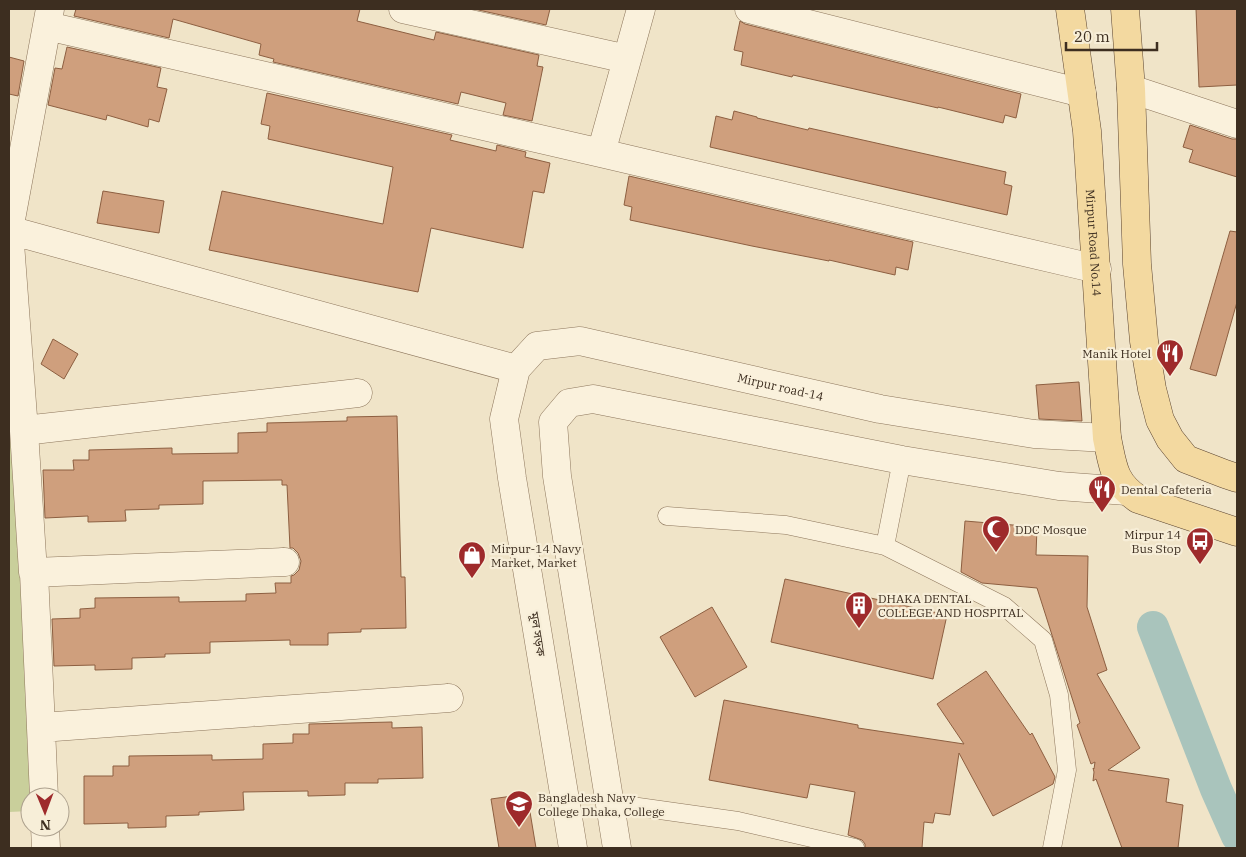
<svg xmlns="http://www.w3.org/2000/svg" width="1246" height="857" font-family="'IBM Plex Serif','Noto Sans Bengali',serif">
<rect width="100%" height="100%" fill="#f0e4c8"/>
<path fill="#c9cf9b" d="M9,405L39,797H30V811L9,812Z"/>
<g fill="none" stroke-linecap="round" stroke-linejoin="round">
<path stroke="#a9c4bc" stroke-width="32" d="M1153,627L1216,789L1237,836"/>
</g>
<path fill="#cf9f7d" stroke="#8d5f41" d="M76,9H360L357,21L434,40L436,32L539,55L537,66L543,67L532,121L503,115L506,103L461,92L458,104L273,62L274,59L259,55L261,44L173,19L169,38L74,16Z
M474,9H550L546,25Z
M1196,9H1237V85L1199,87Z
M740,21L745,24L1021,94L1016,118L1005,115L1003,123L938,107V108L793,75L792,77L741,65L743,52L734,50Z
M67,47L161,68L157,87L167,89L159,122L149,119L148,127L107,115L106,120L48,105L55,68L62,69Z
M9,57L24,61L18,96L9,94Z
M267,93L452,135L450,140L496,151L497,145L526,152L525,157L550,163L544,193L533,191L523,248L431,228L418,292L209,250L222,191L383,224L393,167L268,139L270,126L261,124Z
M734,111L757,117V118L808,130L809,128L1006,172L1004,184L1012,186L1007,215L710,147L716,116L732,120Z
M1190,125L1232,139H1237V177L1189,162L1193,150L1183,147Z
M629,176L913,242L908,270L896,267L895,275L829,260V261L752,246L630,220L632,207L624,205Z
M103,191L164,201L159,233L97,223Z
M1230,231L1237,232V302L1216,376L1190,369Z
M53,339L78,354L64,379L41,364Z
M1079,382L1082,421L1039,419L1036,385Z
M397,416L401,577H405L406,628L361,629V632L328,633V645H290V640L210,642V653L165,654V657L132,658V669L95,670V665L54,666L52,619L80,618V609L95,608V598L179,597V602L246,601V594L276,593L275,583H291V576L294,575L299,570L301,561L298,553L293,548H290L287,485H282V480L203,481V504L159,505V509L125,510L126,521L88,522V516L45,518L43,470H74L73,460H89V450L172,448V454L238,453V433L267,432V423L347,421V417Z
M965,521L1037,527L1036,555L1088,556L1087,607L1107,670L1097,674L1140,748L1108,770L1169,779L1166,802L1183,805L1178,848H1122L1096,779L1093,781L1094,772L1093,768L1094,769L1095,762L1091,764L1077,725L1080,723L1037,588L982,583L961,572Z
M785,579L947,615L933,679L771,642Z
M712,607L747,667L695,697L660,637Z
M986,671L1030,735L1032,733L1055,777L1053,784L993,816L959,753L950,815L935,813L933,823L924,822L922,848H865V844L862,840L848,835L855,792L810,784L807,798L709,780L724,700L858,725V728L964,744L937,704Z
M392,722V728L422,727L423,778L378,779V783H345V795L308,796V791L243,792L244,810L199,812V815L166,816V827L128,828V823L84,824V776H113V766H129V756L212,755V760L263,759V744L293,743V734H309V724Z
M527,794L536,848H499L491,799Z"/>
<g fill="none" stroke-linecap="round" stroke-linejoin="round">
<g stroke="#8d765c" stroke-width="19">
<path id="service" d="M902,460L885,546L1004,606L1043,640L1059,695L1067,770L1052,848
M667,516L786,525L885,546
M610,803L738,821L855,848"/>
</g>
<g stroke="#8d765c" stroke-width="29">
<path id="minor" d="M403,9L627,59
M749,9L1082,93
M47,26L601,153L1097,269
M1131,89L1237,124
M601,153L641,9
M9,230L516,369
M44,797L41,728L449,698L41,727L34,573L285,562L33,572L24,431L358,393L24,430L9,230L50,9
M45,827L46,848"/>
</g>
<g stroke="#8d765c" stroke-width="29">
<g id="tertiary">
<path id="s1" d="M573,848L512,478L504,419L516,369L537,346L580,341L880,409L1034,434L1107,438"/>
<path d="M617,848L557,476L553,422L569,403L593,399L902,460L1059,486L1127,491"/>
</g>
</g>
<g stroke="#5b4430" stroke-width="29">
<g id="primary">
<path id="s2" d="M1070,9L1087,131L1107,438C1113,466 1113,482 1138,499L1237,532"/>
<path d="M1125,9L1131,89L1137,264L1144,341L1152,389L1160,420L1170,439L1186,459L1225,474L1237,478"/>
</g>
</g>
<use href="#service" stroke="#faf1dc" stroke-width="18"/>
<use href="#minor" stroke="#faf1dc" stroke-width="28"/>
<use href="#tertiary" stroke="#faf1dc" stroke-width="28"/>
<use href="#primary" stroke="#f3d9a0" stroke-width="28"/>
</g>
<defs>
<g id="restaurant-pin" transform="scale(1.4375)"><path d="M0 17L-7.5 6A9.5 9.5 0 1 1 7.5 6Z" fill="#9e2a2b" stroke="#f7eed8"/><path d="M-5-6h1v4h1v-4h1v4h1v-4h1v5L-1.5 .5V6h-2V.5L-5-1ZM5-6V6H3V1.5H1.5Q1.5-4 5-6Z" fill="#fff"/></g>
<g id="mosque-pin" transform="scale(1.4375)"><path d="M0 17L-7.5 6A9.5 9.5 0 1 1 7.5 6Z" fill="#9e2a2b" stroke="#f7eed8"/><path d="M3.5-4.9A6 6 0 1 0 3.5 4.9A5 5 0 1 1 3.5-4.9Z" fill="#fff"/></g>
<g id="bus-pin" transform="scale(1.4375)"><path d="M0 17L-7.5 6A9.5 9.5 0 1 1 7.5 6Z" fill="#9e2a2b" stroke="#f7eed8"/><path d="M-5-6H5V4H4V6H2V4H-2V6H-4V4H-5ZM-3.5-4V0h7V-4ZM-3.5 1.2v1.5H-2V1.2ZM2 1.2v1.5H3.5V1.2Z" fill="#fff"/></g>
<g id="shop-pin" transform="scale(1.4375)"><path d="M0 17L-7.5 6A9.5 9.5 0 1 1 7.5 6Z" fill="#9e2a2b" stroke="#f7eed8"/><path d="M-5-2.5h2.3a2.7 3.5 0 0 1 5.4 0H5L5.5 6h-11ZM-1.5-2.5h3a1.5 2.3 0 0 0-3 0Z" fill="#fff"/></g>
<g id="building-pin" transform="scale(1.4375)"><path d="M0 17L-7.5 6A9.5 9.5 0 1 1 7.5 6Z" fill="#9e2a2b" stroke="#f7eed8"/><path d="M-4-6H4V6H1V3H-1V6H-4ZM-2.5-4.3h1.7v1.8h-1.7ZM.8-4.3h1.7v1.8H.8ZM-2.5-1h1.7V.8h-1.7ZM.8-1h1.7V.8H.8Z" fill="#fff"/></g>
<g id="university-pin" transform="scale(1.4375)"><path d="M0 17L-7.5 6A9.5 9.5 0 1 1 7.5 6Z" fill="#9e2a2b" stroke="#f7eed8"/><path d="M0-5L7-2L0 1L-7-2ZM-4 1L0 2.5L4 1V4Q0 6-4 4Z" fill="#fff"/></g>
</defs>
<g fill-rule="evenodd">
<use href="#restaurant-pin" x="1170" y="353"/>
<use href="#restaurant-pin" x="1102" y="489"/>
<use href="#mosque-pin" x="996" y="529"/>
<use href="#bus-pin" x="1200" y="541"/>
<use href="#shop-pin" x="472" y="555"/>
<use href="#building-pin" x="859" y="605"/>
<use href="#university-pin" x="519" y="804"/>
</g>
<g text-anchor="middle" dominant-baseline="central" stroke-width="4.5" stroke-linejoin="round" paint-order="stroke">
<g font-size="12" fill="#3d2e20" stroke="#f7eed8">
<text stroke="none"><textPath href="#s2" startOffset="235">Mirpur Road No.14</textPath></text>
<text stroke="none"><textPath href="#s1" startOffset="766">Mirpur road-14</textPath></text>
<text transform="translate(538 634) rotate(81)">মূল সড়ক</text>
</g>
<g font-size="12" fill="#3d2e20" stroke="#f7eed8" text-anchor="start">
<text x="1151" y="353" text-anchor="end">Manik Hotel</text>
<text x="1121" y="489">Dental Cafeteria</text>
<text x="1015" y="529">DDC Mosque</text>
<text x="1181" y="534" text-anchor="end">Mirpur 14<tspan x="1181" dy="14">Bus Stop</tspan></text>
<text x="491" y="548">Mirpur-14 Navy<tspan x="491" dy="14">Market, Market</tspan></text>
<text x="878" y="598">DHAKA DENTAL<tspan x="878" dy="14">COLLEGE AND HOSPITAL</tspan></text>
<text x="538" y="797">Bangladesh Navy<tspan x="538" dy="14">College Dhaka, College</tspan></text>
</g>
</g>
<rect width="1246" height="857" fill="none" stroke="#3d2e20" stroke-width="20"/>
<g transform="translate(45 812) rotate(179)"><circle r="24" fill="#f7eed8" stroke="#ada18e"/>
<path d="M0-4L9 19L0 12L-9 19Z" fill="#9e2a2b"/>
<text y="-8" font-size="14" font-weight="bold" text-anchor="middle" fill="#3d2e20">N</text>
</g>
<path d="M1066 42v8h91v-8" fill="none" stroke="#3d2e20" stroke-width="2.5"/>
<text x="1074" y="42" font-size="15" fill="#3d2e20" stroke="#f7eed8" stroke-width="4" paint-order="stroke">20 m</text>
</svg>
